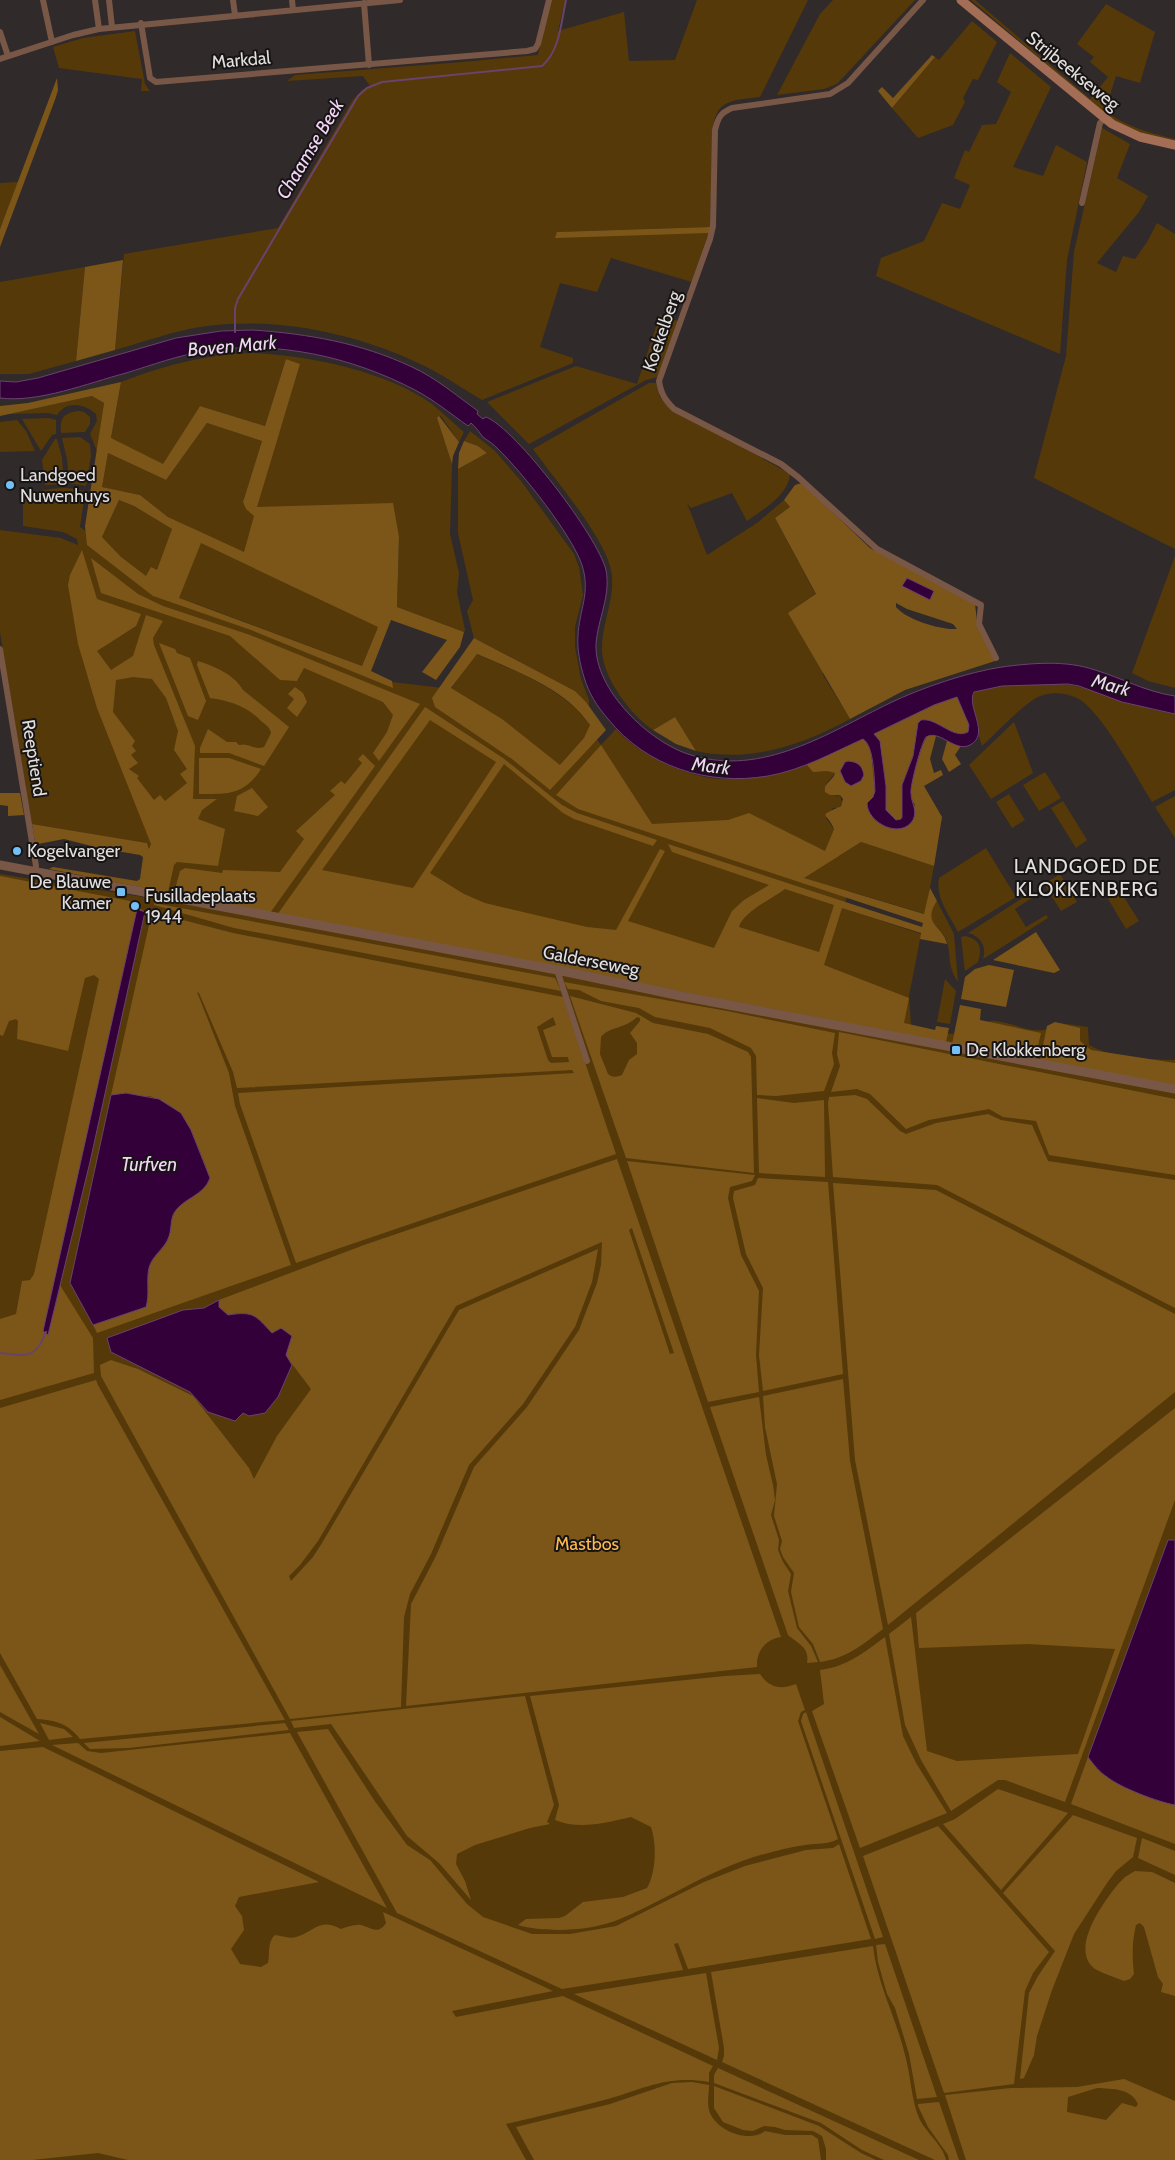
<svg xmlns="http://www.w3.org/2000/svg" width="1175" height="2160" font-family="Cabin,sans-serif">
<rect width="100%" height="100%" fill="#312a2a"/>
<path fill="#563908" d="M551,0H565L558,31L624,12L629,61L675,60L697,0H808L760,97C736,100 716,98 713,128L710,227L557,232L649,234L710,233L692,282L611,258L597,292L560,283L540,347L573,358V363L482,400C460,387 439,372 416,362C351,332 272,316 200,327C171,332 143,342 115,350L124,254L278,228L352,101L362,90L370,86L363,76L287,81L295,75L463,62L538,55Z
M833,0H915L837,84L824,89L777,95L820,14Z
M971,0H975L1090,99L1108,77L1090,62L1094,57L1077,44L1106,4L1155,32L1140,83L1116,76L1105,111C1127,127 1149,133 1175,139V142L1153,137L1117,124Z
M972,21L997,42L978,80L973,79L963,98L965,102L953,125L918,138L892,108L935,57L939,60Z
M135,31L145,84L150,91H141L142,79L59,68L53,47L83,38Z
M1010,53L1051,87L1013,167L1043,176L1056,145L1087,162L1067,260L1060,354L876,276L881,258L924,241L942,203L960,209L970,185L954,178L965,150L969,152L982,125L996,124L1011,92L997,82Z
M1102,128L1130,144L1117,178L1148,196L1139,212L1097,263L1116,272L1123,256L1135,259L1147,242L1157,223L1175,234V549L1034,478L1066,356L1074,252Z
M18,182L16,188L0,229V183Z
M85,267L76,361L29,374H0V282Z
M660,315L678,321L658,377L646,380L529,444L487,402L576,366L637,384Z
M255,353C310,356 386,371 432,404C443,413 453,423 464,432L459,442L441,416L437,418L452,464L450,534L459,573L457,592L465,630L464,632L397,607L399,537L380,630L377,629L362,666L186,600L392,682L451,689L476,654C517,672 563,688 590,725L589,729L601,745L616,729C637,754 689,779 723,779C750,779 780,773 806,764C814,776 824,768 835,773L826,784L836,796L840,795L842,803L838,808H833L826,818L834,829L829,842L839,856L861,842L934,866L925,914L848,891L844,908L921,934L909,996L911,1025C924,1028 945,1035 957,1034C970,1034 980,1020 993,1021C1018,1022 1036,1040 1060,1023L1088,1027L1089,1045C1114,1059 1147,1059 1175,1060V2160H0V874L143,897L150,851L147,843L32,824L0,632V530L61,538L78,545L77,539L63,532L23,526V501L26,495C44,490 67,484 85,492L80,527L116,552L102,537L119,500L134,506L172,529L170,537L191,528L168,517L140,495L102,487L108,453L166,480L207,423L262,441L243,502L279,433L300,364L286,359L265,426L200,406L163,465L111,439L121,382C165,365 207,354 255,353Z
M649,383H656L660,397L666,404L790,474C788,496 762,510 747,521L732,493L691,508L687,503L707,555L757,523L784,500L790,507L775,518L816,595L823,675L850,719C803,745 749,763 696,751L675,717L653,730C631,715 601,676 602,648C602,620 618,594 610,566C599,530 555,480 533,449Z
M92,396L104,403L97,451L90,434L97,421L96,414C85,404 67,400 57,415L48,413L8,414Z
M79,411L84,412L90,417V424L85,432L61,433C60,418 63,413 79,411Z
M49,418L56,420V434L52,435L41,451L22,419Z
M17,420L26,431L35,451L0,452V422Z
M470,431L495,451L521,481L574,554L579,567L583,595L575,627V647L581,679L589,700V706L575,691L474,638L467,611L473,600L458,533V469L487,453L478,446L464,441Z
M80,437L90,444L91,456L86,486L69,483L67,459L62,438Z
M55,439H57L62,458L64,484L45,485L42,460Z
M1175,556V688L1148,681L1132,673Z
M1054,683C1096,686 1133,708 1175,714V790L1152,802C1136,777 1102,711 1077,698C1067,693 1054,692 1043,695C1026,700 997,733 982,746L978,733L977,719L971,701L974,692L1002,686Z
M1014,722L1033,773L991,799L969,765Z
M1045,772L1061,798L1039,811L1023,785Z
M1009,794L1025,820L1012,828L996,802Z
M1175,796V838L1155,807Z
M1063,801L1087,840L1076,848L1051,808Z
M986,848L1016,897L958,932C949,915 935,897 939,878Z
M1060,874L1077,902L1061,911L1044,884Z
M1120,891L1139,921L1126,929L1108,899Z
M1032,892L1035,896L1015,909L1026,927L1046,915L1048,918L983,959C987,947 981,936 968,933Z
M937,901L954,934L958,982C946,964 952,955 946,939C943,930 932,927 931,916C930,910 934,906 937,901Z
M965,936C981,939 982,949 978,962L965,971L961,937Z
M945,979L956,991L950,1024L937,1022Z"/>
<path fill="#7c5618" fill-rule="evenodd" d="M932,55L935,57L892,108L878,91L882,87L893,98Z
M57,78L58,90L56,97L0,247V229Z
M710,227V233L555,238L557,232Z
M123,260L115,350L76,361L85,267Z
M286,359L300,364L257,507L393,503L399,537L397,607L464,632L460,647L436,680L422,672L447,640L391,620L371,671L392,681L393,688L251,630L153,596L87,545L85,526L104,403L92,396L0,416V406L28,403L121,382L111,438L163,464L200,406L265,426ZM207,423L262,441L243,502L246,509L254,516L244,552L168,517L140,495L102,487L108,453L166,480ZM119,500L134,506L172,529L157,570L151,567L146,576L121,557L102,537ZM201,543L378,627L362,666L179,598Z
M439,416L459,442L453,456L452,464L437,418Z
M464,441L478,446L487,453L458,469L459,453Z
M802,483L870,548L975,604L977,621L995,661L905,690L850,719L788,613L816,594L775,518L790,507L784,500L795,485ZM896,603L907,609L953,624L957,629C940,630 907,620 896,607Z
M82,550L97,599L141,614L136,626L97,651L111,670L133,656L146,615L163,621L153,638L154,645L195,746L193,799H217L202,810L198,819L225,829L218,866L177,862L174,865L168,892L174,893L180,871L185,868L222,873L223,870L280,872L304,839L296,831L335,795L330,791L341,781L345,784L362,763L358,759L363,754L375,766L270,913L49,869L53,867L137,881L140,879L143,857L140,855L99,848L64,839L38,844L35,842L32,824L147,843L149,849L151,844L97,708L78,644L68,585L70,575ZM133,677L152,679L166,698L178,731L174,750L187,769L180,774L187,783L165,801L160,795L154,800L137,778L139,776L129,769L138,763L131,755L136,751L132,746L135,741L113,712L116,680Z
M91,558L138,594L163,606L250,635L420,704L379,761L373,753L387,732L393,715L383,702L304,668L297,681L280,680L230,636L101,593Z
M474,638L575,691L586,702L606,730L550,790L512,759L435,707L432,698ZM477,654C517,672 564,687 590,725L584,738L560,765L502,719L451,688Z
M159,643L175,649L177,653L190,658L206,701L198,720L188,716Z
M198,661C214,666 235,675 243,690L289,727L264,766L229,753H200V748L208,729L227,742H236L239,745C249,742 254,751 264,747L271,733C270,727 266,725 261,721C247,706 230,701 210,698L197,665Z
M295,687L303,693L307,702L297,717L287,708L294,699L288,694Z
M957,697L969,725L968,732L960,734L918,723L913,756L902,785V817L901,819L896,820L886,810V786L879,741L873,734L934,705Z
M425,707L503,758L562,805L577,813L657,840L653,846L574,819L563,813L504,764L430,873L464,894L485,903L587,927L616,930L660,849L665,851L628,921L714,948L732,911L744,900L769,885L672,852L668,844L922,927L923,923L578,809L556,795L601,745L652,824L728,820L749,813L825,851L834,829C827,811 816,818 841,806L843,799L840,795H830L825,792C823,783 833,781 835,773L827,771L813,772L806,764L863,739L867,742L871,751L875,791L868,810L876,821L896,829L915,805C913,802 911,798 911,793C910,786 922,741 928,735L936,736L930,759L934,773L941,770L943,775L924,786L942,817L934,866L861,842L804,878L924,914L930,888L937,901C921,925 944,926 947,944L920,939L921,933L842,908L824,965L909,998L904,1023L935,1030L936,1026L949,1028L946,1042L277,915ZM430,720L496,762L413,888L322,870ZM785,889L834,905L819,952L739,927C742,913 773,898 785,889Z
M675,717L696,751L676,744L653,730Z
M947,741L961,746L955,755L961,764L949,772L942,759Z
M199,758H229L261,769C244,796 227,794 199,794Z
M252,788L268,807L258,816L234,811L237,796Z
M0,793H20L24,815L8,816V806L0,805Z
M0,876L130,901L145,912L137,909L86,1138L48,1335L60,1285L93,1338L94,1373L0,1400V1319L16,1314L22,1281L30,1280L34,1274L99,979L94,975L85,978L68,1051L17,1039L18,1021L16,1019L9,1021L3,1036L0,1035Z
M154,903L555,978L561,991L234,928L154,905Z
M152,912L233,933L563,997L616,1154L296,1263L240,1104L238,1093L574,1073L572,1070L237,1088L233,1072L199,993L197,992L229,1073L235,1106L291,1265L97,1333L93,1325L146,1307C150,1294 146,1281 149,1268C152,1257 161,1252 167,1242C171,1233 170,1221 175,1212C183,1199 200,1195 209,1181L205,1164L191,1130L181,1113L150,1096H138L126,1093L111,1095ZM553,1017L556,1025L543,1030L552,1057H568L569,1062L551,1063L548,1060L537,1027Z
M1036,932L1060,970L1054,973L993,960Z
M989,965L1014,970L1006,1007L961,999L965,977L975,969Z
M564,982L727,1011L835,1033L832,1053L834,1064L824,1091L776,1096L757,1095L756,1056L751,1048L710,1028L655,1017L639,1008L601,1001L579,990L568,989Z
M570,996L636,1013L653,1023L708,1034L748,1052L751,1057L754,1173L626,1158ZM637,1017L640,1018V1021L630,1033L637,1043V1054L629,1060L622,1075C617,1077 613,1078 608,1074L600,1054L601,1037C610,1026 625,1029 637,1017Z
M960,1005L981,1009L980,1020L1041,1033L1035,1059L952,1044Z
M1055,1022L1080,1028V1041L1091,1050L1175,1063V1086L1040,1060L1047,1026Z
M839,1032L1175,1099V1175L1049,1155L1036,1121L1003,1117L989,1109L929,1120L906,1129L870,1094L857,1089L831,1092L840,1066L837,1054Z
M855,1095L867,1099L900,1131L906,1134L936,1123L988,1114L1001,1120L1032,1125L1048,1161L1175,1180V1308L937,1185L833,1177L828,1104L829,1097Z
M757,1098L794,1103L824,1100L825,1177L759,1173Z
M617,1159L781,1637C766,1639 756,1651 757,1667L406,1706L411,1604L436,1556L474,1467L527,1407L579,1330L597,1283L601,1265L602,1242L456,1306L318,1541L300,1565L289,1576L291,1581L313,1557L322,1543L459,1310L598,1249L592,1282L575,1327L523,1404L469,1465L431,1554L410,1594L404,1617L401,1707L290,1719L101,1376L100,1365L111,1360L138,1369L193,1396L249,1468L254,1479L277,1436L311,1389L286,1356L272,1334L242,1313L228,1315L219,1307V1300L364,1245ZM632,1228L674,1353L670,1354L629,1230Z
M627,1161L755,1175L752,1181L730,1187L728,1198L741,1255L759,1291L756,1355L759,1392L708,1402Z
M758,1178L828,1182L843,1374L763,1391L759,1355L763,1288L746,1254L733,1198L734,1191L755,1185Z
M833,1183L936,1190L1175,1314V1392L888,1625L855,1460Z
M843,1379L850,1461L883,1629C864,1644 845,1659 820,1662L813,1644L799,1627L791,1592L794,1573L783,1557L780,1549L782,1541L774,1516L777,1484L765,1427L763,1396Z
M96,1380L98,1385L285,1720L80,1739C69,1724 55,1720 37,1719L0,1653V1408Z
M759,1397L766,1455L773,1485L775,1500L771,1515L779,1540L778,1550L783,1562L791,1574L788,1591L797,1628L811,1646L818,1662L807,1663C810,1647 798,1644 788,1635L710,1407Z
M1175,1408V1500L1065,1802L1005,1780H998L951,1811L921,1760L905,1725L889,1634L911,1617L927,1751L957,1761L1078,1754L1115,1649L1028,1644L919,1648L916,1613Z
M885,1637L903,1736L916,1763L947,1813L860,1848L812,1711L824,1704L820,1670C846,1667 865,1652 885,1637Z
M0,1665L39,1734L0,1712Z
M760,1674C769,1688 781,1690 796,1684L805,1710L801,1712L798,1721L838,1839C827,1845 817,1843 805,1845C785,1848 762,1854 742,1861C698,1877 658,1904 615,1921C587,1931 546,1933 518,1925L526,1919L559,1918L565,1916L583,1902L623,1897L647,1888C656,1873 657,1844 651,1827L631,1817C605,1823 579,1830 555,1820L559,1805L530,1696L725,1676Z
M525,1696L554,1805L547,1822L550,1824L530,1828L475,1845L457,1854L456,1864L465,1881L471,1900L439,1863L407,1836L331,1724L294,1728L291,1721Z
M806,1712L883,1937L875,1939L801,1721L803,1714Z
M0,1717L40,1741L0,1746Z
M40,1723L64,1729L73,1737L49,1740Z
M285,1723L289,1730L128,1748L90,1749L84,1743Z
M328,1729L374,1800L407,1845L430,1860L467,1904L483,1917L532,1934H570L616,1926L704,1882L745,1866L806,1850L833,1848L839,1844L871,1939L688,1969L678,1943L674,1944L683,1970L562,1989L397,1913L297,1732Z
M290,1733L387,1908L52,1745L78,1743L87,1751L101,1753Z
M43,1747L319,1882L239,1897L235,1906L242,1916L244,1930L231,1949L240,1964L261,1967L268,1963C270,1954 267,1942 275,1935C282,1936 289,1939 296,1937C314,1932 319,1917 341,1929C347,1927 355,1924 361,1925C372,1928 378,1935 386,1923L383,1912L553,1991L452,2011L456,2017L563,1996L713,2066L709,2073V2082C668,2075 646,2088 608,2099C574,2108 540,2116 506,2124L526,2160H128L98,2153L32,2160H0V1751Z
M1088,1757C1106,1782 1146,1799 1175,1805V1844L1071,1804Z
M998,1789L1068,1813L1001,1890L943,1824L955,1819Z
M1073,1815L1137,1838L1133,1857L1116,1871L1107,1883L1074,1934L1052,1990L1037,2036L1034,2055L1024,2078L1020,2079L1029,1993L1038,1976L1055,1951L1003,1893Z
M938,1826L1049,1952L1033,1973L1025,1991L1014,2084L944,2093L863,1856Z
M1142,1838L1175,1851V1875L1138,1858Z
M1135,1871L1152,1872L1175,1883V1996L1161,1992L1163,1984L1158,1977L1144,1927L1140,1923L1136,1925C1132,1942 1132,1956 1134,1974L1130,1979L1124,1981C1115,1977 1104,1974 1095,1969C1068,1949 1105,1900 1119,1883L1125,1877Z
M885,1944L937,2097L917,2099L909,2054L895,2008L887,1994L878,1962L876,1945Z
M873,1946C877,1984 896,2017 905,2055C911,2076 911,2099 919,2118C926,2133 943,2145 946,2160H935L722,2062L724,2056V2048L711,1972Z
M706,1973L719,2048L717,2060L574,1994Z
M718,2068L919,2160H884L862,2150L821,2123L714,2083V2075Z
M1124,2079L1175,2101V2160H966L945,2095L1011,2088L1077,2087ZM1097,2088C1113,2089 1131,2088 1138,2104L1136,2107L1122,2103L1106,2120L1067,2112L1068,2097Z
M692,2082L709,2085C709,2093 707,2102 709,2110C714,2130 749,2144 765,2131L785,2135H812L818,2139L821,2160H534L516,2127L610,2104L672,2083Z
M714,2086L819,2126L861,2153L876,2160H826V2149L822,2136L813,2131L785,2130L775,2127L764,2126L753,2131L743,2130L723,2122L714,2108Z
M939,2102L959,2160H949L948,2155L928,2127L918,2106V2104Z"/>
<path fill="#34003a" stroke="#69436c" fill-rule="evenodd" d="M253,330C309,334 361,343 412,367C436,378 457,396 478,411L477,414L483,419L486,417C516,429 598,537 606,570C611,596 598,618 596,644C594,690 650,743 691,755C763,777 828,733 890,703C921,688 968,672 1002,667C1032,663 1066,660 1095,670C1122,678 1146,692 1175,696V714L1122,702L1079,686L1068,684L1002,686L974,692C966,707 991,734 970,745C955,753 940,729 926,737C921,744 910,786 911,793C911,803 918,810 913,820C901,840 867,823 867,803L873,797L875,791C874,777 874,746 863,739C832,753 802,770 768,776C708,786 647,767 608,719C597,706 589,694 584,677C580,664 577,649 578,636C579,610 591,593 582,565C572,535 522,472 498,449C494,444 488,441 483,437C479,432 476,427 471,423L468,426C451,414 434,400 415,390C352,357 277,340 206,351C179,355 152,365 126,373C88,383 39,403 0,398V381L16,382L38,378L176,338L221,331ZM957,697L969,725L968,732C953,740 937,717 921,720L918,723L913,756L902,785V817L901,819L896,820L886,810V786L880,741L874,734L934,705Z
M907,578L934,591L930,600L902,586Z
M848,761C858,762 862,765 864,775L861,781L851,786L845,782L840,771L845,762Z
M137,909L145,912L90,1162L48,1335L43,1331Z
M126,1093L159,1099L181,1113L191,1130L210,1178C204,1196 183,1198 174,1213C170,1220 172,1231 168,1239C163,1250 152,1256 149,1268C146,1281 150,1294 146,1307L93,1325L70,1283L111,1095Z
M219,1300V1307L228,1315C254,1311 255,1315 272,1333L281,1328L292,1336L286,1355L292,1365L278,1397L265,1413L249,1416L243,1413L235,1421L208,1412L190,1392L111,1352L107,1338L183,1310L204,1308Z
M1168,1540H1175V1805C1158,1802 1121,1788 1107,1777C1099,1772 1094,1765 1088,1757Z"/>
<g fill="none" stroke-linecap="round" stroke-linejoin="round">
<path stroke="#69436c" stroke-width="2" d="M235,332V308L238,299L358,96L367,88L382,82L542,66C560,51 561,22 566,0
M0,1353C26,1356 36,1359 46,1332"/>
<path stroke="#795747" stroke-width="6" d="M43,0L52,42
M95,0L99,29
M109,0L112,27
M233,0L235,15
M292,0L293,10
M923,0L848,83L830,94L732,108C720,113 718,118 715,130L713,226L710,239L659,381C661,394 665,400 674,409L781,464L798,477L877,549L981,605L979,624L996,658
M364,3L369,65
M141,23L150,78L156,82L527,51L535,49L538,44L549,0
M0,32L8,56
M0,59L73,35L99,29L400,0
M1082,203L1100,123L1104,119
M0,649L36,866L35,872
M557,970L587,1061"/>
<path stroke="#795747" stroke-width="9" d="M0,865L557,970L681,996L1175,1089"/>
<path stroke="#a36e55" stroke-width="9" d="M961,0L1112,124L1140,137L1175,145"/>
</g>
<g fill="#73c0f6" stroke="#171414" stroke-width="2">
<circle cx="10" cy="485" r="5"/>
<circle cx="17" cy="851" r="5"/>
<rect x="116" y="887" width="10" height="10" rx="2.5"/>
<circle cx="135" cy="906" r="5"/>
<rect x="951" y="1045" width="10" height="10" rx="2.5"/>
</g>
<g text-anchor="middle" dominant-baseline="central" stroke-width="4" stroke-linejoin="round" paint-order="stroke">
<g font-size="18" fill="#e4dfdf" stroke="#171414">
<text transform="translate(241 60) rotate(-5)">Markdal</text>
<text transform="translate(1073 71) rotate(39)">Strijbeekseweg</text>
<text transform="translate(662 331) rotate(-71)">Koekelberg</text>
<text transform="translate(34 758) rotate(81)">Reeptiend</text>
<text transform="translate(591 961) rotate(11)">Galderseweg</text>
</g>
<g font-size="18" fill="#e4dfdf" stroke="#171414" text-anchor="start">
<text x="20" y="475">Landgoed<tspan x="20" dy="21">Nuwenhuys</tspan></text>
<text x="27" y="851">Kogelvanger</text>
<text x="111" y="882" text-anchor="end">De Blauwe<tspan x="111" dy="21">Kamer</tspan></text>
<text x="145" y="896">Fusilladeplaats<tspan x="145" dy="21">1944</tspan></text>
<text x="966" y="1050">De Klokkenberg</text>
</g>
<g font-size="18" fill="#feb94f" stroke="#171414">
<text x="587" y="1544">Mastbos</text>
</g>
<g font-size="19" font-style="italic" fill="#f4d4f7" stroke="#171414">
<text transform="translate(310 149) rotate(-59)">Chaamse Beek</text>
<text transform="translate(232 346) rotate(-5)">Boven Mark</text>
<text transform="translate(1111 685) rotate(15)">Mark</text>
<text transform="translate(711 766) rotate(7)">Mark</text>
<text x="149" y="1164">Turfven</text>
</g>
<g font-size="20" letter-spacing="1" fill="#e4dfdf" stroke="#171414">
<text x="1087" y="866">LANDGOED DE<tspan x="1087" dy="23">KLOKKENBERG</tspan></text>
</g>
</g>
</svg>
